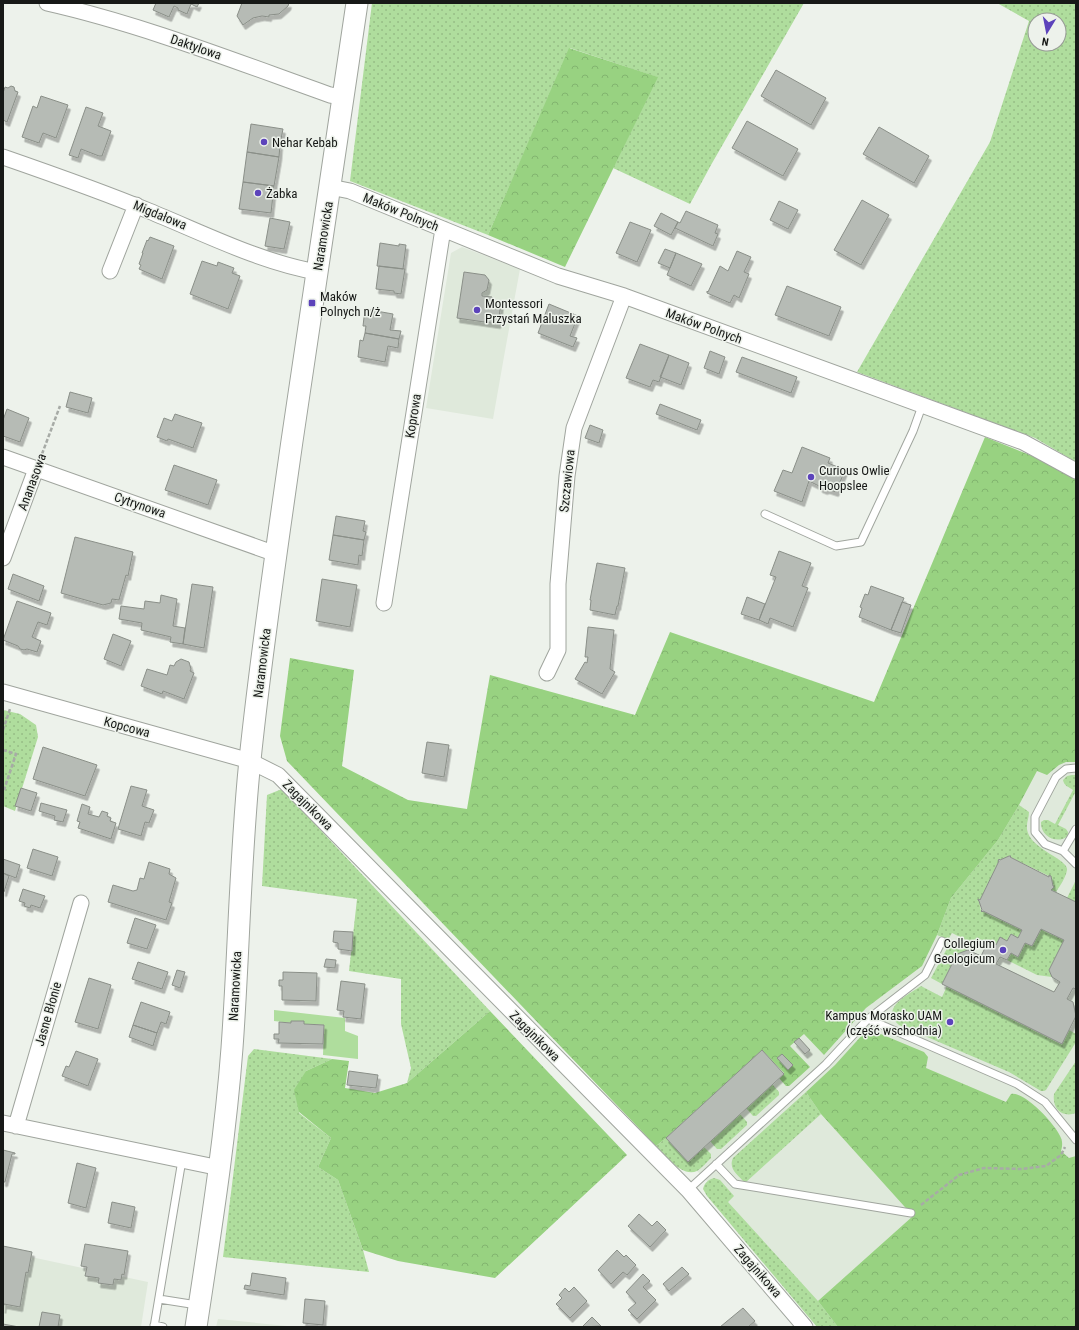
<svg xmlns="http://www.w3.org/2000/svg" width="1079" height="1330" font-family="'Roboto Condensed',sans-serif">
<defs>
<pattern id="grass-dots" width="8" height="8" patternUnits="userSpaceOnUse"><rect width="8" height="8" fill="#afdd9d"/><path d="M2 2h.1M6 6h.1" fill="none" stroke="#96bd86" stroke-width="1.8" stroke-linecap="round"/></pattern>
<pattern id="forest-crowns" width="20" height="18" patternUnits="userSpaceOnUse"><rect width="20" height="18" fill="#98d281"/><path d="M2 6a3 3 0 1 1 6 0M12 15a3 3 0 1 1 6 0" fill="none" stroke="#82b46f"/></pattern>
<filter id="shadow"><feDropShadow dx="2.5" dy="4.5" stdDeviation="0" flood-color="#0004"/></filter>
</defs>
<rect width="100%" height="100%" fill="#edf2eb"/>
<path fill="#dfe9db" d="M462,247L520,269L505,351L493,419L426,408L451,253Z
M1076,712V1327H824L711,1185L688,1162L650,1135L946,896Z
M3,1251L148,1282L141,1327H3Z
M218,1319L297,1327H216Z"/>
<path fill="url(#grass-dots)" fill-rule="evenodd" d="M372,3H804L711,165L690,204L613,168L657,77L570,48L488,235L350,181Z
M997,3H1076V462L1035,438L857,372L990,142L1029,21ZM1035,20H1059V44H1035Z
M3,710L20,714L36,725L38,737L15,811L3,806Z
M1072,775H1076V791L1058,825L1066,829L1068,832V836C1057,845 1040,836 1041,822L1044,820H1048L1055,824L1073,790C1069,787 1064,786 1063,780L1067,776Z
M282,789L490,1011L407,1083L411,1068L401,1024V979L349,971L357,899L262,886L267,795Z
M1019,805L1029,812C1029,819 1025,825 1028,833C1034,850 1069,860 1067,870C1066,877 1060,886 1056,892L1051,890L1054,887L1053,886L1049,876L1010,857V856L1000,860L999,859L998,861H999L980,900H978L979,901L981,911H983L1022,930L1018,938L1011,934L1007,941L1000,938L996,945L989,940L984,949L952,933L948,940L937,935L951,898L998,840Z
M1076,880V902L1067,898Z
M1041,929L1064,940L1049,970L1052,977L1037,975L1007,960L1011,953L1018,957L1025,943L1032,946Z
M951,941L968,950L957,954L942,984L931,978Z
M921,986L942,997L947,986L1061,1044L1069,1030L1076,1034V1042L1046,1090L1044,1091H1041L1009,1072L899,1025C879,1008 908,995 921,986Z
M254,1049L332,1059L306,1071L299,1113L331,1138L318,1167L338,1180L363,1250L369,1272L223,1257L248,1056Z
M1076,1061V1113C1062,1118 1052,1109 1054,1094Z
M772,1084L779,1092V1095L756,1116H753L746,1108Z
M806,1092L821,1114L745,1183C738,1175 728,1169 733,1158Z
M740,1114L747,1122V1125L721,1149H717L710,1141Z
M666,1138L688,1162L704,1147L711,1154V1158C707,1162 702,1168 697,1171C682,1178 665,1155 656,1146Z
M714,1178L720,1180L734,1196L728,1202L818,1301L838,1327H817L707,1196L703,1189C705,1182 708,1180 714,1178Z"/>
<path fill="url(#forest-crowns)" d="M569,48L658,77L565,267L488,235Z
M985,437L1035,457L1076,477V762H1066L1059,765L1047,775L1037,771L1019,805L998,840L951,898L937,935L922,966L866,1008L824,1055L804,1034L790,1046L810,1067L789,1086H786L779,1078L784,1073L762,1050L666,1138L656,1146L287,761L280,736L290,658L354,670L342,766L408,800L467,809L490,675L635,715L670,632L874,702Z
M490,1011L627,1155L495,1278L398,1261L363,1250L338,1180L318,1167L331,1138L299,1112L294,1090L306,1071L332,1059L349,1061L345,1088L375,1093L407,1083Z
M871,1030L924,1052L928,1057L926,1068L1006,1102L1011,1094C1025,1091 1057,1126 1061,1138C1063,1143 1062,1147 1061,1151L1069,1158L1076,1156V1327H838L818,1301L913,1216L821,1114L806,1092L835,1065L864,1033Z"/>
<path fill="#afdd9d" d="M274,1010L345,1018V1031L358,1036V1059L323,1055L324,1025L304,1024V1021H292L291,1023L274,1021Z"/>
<path fill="#b6bbb5" stroke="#8a8f88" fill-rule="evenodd" filter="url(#shadow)" d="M156,3H199L197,7L191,4L187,14L178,10V8L174,6L169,17L153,10Z
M242,3H289L288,6L279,14L269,15V17L262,16L253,18L243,25L237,16Z
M776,70L826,98L811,125L761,96Z
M11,86L14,87L15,91L18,92L7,122L3,120V93L5,87L8,88Z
M41,96L68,105L56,138L43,133L39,143L22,137L33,106L37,108Z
M86,107L103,113L98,126L111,131L102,156H99L81,149L78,158L69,155Z
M747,121L798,149L783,176L732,148Z
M251,124L283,129L281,139H279L278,145H280L279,157L247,152Z
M879,127L929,156L914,183L863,154Z
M247,152L279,157L274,186L243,182Z
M243,182L274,186L271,213L239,209Z
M862,200L889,215L861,265L834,250Z
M779,201L798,210L788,229L770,220Z
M686,211L718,225L715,233L718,234L713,246L675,228L678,222L680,223Z
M661,213L678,222L671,235L654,226Z
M270,218L290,222L284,249L265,246Z
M630,222L651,230L637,262L616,253Z
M150,237L174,246L162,279L139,269L141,265L139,264L143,253H142L147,240L148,241Z
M380,243L399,246V244L406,245L403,269L377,266Z
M665,249L676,253L670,268L658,263Z
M737,251L751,257L744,272L749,274L739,298L734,295L730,303L707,293V291L708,292L720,266L728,271Z
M676,253L702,264L691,286L667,275Z
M202,261L217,266L218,262L234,268L232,273L240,276L228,309L190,294Z
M379,266L405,269L401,294L394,293V291L376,289Z
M464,272L485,275L489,280L487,290L482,293V296L492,297V302L501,303L498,324L457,318Z
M787,286L841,307L829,336L775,315Z
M549,304L578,316L570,336L577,338L573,347L538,333Z
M365,309L393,314L390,330L401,331L399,339L365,333L366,326H363Z
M365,333L399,339L398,348L388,346L385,362L358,357L360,340L363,341Z
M640,344L669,355L659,382L653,380L650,387L626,378Z
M710,351L725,357L719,374L704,368Z
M669,355L689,363L681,385L660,377Z
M742,357L797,377L791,393L736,372Z
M70,392L92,398L88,413L66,407Z
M660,404L701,420L697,430L656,414Z
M7,409L29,418L20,442L3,436V420Z
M175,414L202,423L193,448L168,439L167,441L157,437L164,418L172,421Z
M590,425L603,430L599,443L585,438Z
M802,447L830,458L828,463L845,470L836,492L827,489L825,490L820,488L819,486L809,481L802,502L774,491L783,470L792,473Z
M174,465L217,480L208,505L165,490Z
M336,516L365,521L363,531L366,532L364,540L333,535Z
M333,535L364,540L362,556L359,555L358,565L329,560Z
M75,537L133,552L128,576L126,575L119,600L112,599L111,603L103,605L61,593Z
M779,551L811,563L802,586L808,588L793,627L770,618L768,624L759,620L776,577L770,575Z
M597,563L625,568L618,606H617L615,615L590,610L591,600H590Z
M13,574L44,586L39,601L8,589Z
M322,579L357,585L350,627L316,621Z
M192,584L213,587L204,648L183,644Z
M871,586L904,598L891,630L859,617L862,608L860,607L865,594L868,595Z
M161,595L177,599L173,626L185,628L183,644L170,642L171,637L141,630L142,623L119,619L121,606L144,609L145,601L160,603Z
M747,597L765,604L759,620L741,614Z
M17,601L51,613L47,625L38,622L32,637L41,641L37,652L27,649L24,650L20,649L18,646L3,640Z
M902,602L911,605L901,633L891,630Z
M588,627L614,630L610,669L615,672L602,694L575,679L585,662L587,663L588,657H585Z
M113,634L131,641L121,666L104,659Z
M181,659L189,662L191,669L190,671L194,673L184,699L163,691L162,694L141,686L147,669L167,675L170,665L174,666L176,662Z
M427,742L449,745L444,777L422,773Z
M43,747L97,765L85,796L33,779Z
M131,786L147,790L142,806L154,810L149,823L145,822L141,836L118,829Z
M21,788L37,793L31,811L15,806Z
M41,803L67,810L63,822L54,820L55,816L39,811Z
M82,804L90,807L88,814L99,817L102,811L108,813L107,816L111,818L110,821L116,823L111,839L78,828L80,822L77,821Z
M33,849L58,857L52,876L27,868Z
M1009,856H1011L1010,857L1049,877V875L1051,876L1053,886L1054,887L1051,890L1076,902V989L1073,988L1067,999L1073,1002L1076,1016L1062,1044L942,984L957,954L968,950L981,956L989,940L996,945L1000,937L1007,941L1011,934L1018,938L1022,930L983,911L982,912L981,911L982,910L979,901L978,900V899L980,900L999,861H998L999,859L1000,860ZM1041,929L1064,940L1049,970L1052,977L1060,982L1054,992L996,964L1000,957L1007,960L1011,953L1018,957L1025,943L1032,946Z
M3,859L20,865L16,878L3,873Z
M149,862L170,869L169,874L176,878L169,902L172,903L166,920L108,902L113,885L133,891L137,890L140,878L144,879Z
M3,873L9,876L4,892H3Z
M23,889L45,896L40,908L31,905L30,908L24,906L25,903L19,901Z
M135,918L156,925L147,949L127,943Z
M334,931L353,932L352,951L338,949V943L333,942Z
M326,959L336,960L335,968L324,967Z
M138,962L168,972L162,989L132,979Z
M177,970L185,972L180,988L172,985Z
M283,972L317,973L316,1001L282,1000V986H279V980H283Z
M89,978L111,985L98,1029L75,1022Z
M341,981L365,984L361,1019L343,1017L344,1011L337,1010Z
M141,1002L170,1012L166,1024L161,1022L157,1033L133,1025Z
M291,1021H304V1024L324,1025L323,1044L278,1043L279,1039H274V1034H279V1022L291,1023Z
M133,1025L157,1033L153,1046L129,1037Z
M799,1038L810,1050L805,1054L794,1042Z
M762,1050L784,1074L688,1162L666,1138Z
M76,1051L98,1059L88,1086L62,1076L66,1066L69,1067Z
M782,1054L793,1065L788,1070L777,1058Z
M349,1071L378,1075L376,1088L347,1085Z
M3,1150L15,1153V1154H12L5,1182H3Z
M77,1163L96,1168L86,1208L68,1203Z
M112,1202L135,1207L131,1228L108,1223Z
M639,1214L652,1226L657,1221L666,1230L650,1247L628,1226Z
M85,1244L128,1251L124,1275L122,1274L121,1280L114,1279L113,1285L98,1283L99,1278L85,1276L87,1267L81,1266Z
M3,1246L32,1252L28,1273L26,1272L20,1307L4,1304L3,1309Z
M617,1250L624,1257L626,1255L636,1265L627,1275L623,1272L611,1284L598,1270Z
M682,1267L689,1274L669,1291L663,1284Z
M252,1273L286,1278L284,1295L244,1289L245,1285L250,1286Z
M643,1274L650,1281L643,1287L656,1300L637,1319L628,1310L636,1303L626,1292Z
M574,1287L587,1301L570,1318L556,1304L562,1298L559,1295L565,1288L569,1292Z
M305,1299L325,1301L323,1325L303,1323Z
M743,1308L755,1321L748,1327H720Z
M42,1312L60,1315L58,1327H39Z
M592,1317L601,1326L582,1327Z
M3,1324L19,1327H3Z"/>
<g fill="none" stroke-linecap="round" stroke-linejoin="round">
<g stroke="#a0a59e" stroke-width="9">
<path id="lane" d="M765,514L836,546L861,542L913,431L922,406
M1076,768L1066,769L1056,777L1035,817V832L1045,844L1063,851L1076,864
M1063,851L1076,829
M868,1019L1017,1084L1045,1102L1076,1140
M716,1164L735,1184L911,1213
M688,1190L826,1064L868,1019L925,975L942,941
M159,1299L197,1305
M154,1325L163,1327
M154,1327L182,1160"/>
</g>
<g stroke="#a0a59e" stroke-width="17">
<path id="street" d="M47,3C144,25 237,62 330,95L343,97
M3,157C52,174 101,191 149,211C203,233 260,262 317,272
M330,187L350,191L558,276L624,296L1023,442L1076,471
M110,271L136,205
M3,457L276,554
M3,558L36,469
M384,603L443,229
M547,673L558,650V584L567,476L574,428L624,296
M3,692L250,761L278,775L688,1190L805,1327
M3,1123L220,1168
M16,1126L81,903"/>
</g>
<g stroke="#a0a59e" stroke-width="23">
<path id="secondary" d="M196,1327C210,1234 225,1142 232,1048C239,952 240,856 250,760C261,653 277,547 292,441C314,295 335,149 357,3"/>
</g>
<path stroke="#a7aba6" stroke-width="2.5" stroke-dasharray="4 2" stroke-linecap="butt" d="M42,454L60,406
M3,730L10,709
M3,750L16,754L4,790
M921,1205L959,1175L984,1168L1022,1169L1046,1166L1061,1155L1065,1147"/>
<use href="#lane" stroke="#fff" stroke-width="7"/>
<use href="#street" stroke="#fff" stroke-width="15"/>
<use href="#secondary" stroke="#fff" stroke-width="21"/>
</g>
<g fill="#5c43bb" stroke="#edf2eb" stroke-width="1.5">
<circle cx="264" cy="142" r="4"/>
<circle cx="258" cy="193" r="4"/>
<rect x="308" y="299" width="8" height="8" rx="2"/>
<circle cx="477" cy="310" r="4"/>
<circle cx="811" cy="477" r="4"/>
<circle cx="1003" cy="950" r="4"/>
<circle cx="950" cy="1022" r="4"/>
</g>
<g text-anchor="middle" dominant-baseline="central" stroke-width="3" stroke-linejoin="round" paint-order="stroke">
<g font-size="13" fill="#171917" stroke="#edf2eb">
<text transform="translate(196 47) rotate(19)">Daktylowa</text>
<text transform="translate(401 212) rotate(22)">Maków Polnych</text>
<text transform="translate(160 215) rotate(22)">Migdałowa</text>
<text transform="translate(323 236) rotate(-81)">Naramowicka</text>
<text transform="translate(704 326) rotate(20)">Maków Polnych</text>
<text transform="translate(413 416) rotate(-81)">Koprowa</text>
<text transform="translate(567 481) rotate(-84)">Szczawiowa</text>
<text transform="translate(32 482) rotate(-70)">Ananasowa</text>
<text transform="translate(140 505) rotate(19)">Cytrynowa</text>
<text transform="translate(262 663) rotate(-83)">Naramowicka</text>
<text transform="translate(127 727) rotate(15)">Kopcowa</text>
<text transform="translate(308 805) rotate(45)">Zagajnikowa</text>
<text transform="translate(235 986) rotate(-87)">Naramowicka</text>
<text transform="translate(48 1014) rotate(-74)">Jasne Błonie</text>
<text transform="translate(535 1036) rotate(45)">Zagajnikowa</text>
<text transform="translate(758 1271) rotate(49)">Zagajnikowa</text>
</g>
<g font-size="13" fill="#171917" stroke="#edf2eb" text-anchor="start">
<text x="272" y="142">Nehar Kebab</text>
<text x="266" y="193">Żabka</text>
<text x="320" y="296">Maków<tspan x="320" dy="15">Polnych n/ż</tspan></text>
<text x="485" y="303">Montessori<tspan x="485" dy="15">Przystań Maluszka</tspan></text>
<text x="819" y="470">Curious Owlie<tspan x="819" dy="15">Hoopslee</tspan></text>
<text x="995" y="943" text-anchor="end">Collegium<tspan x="995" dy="15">Geologicum</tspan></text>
<text x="942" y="1015" text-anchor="end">Kampus Morasko UAM<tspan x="942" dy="15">(część wschodnia)</tspan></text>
</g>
</g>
<rect width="1079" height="1330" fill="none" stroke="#171917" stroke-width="8"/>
<g transform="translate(1047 32) rotate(190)"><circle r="19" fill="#edf2eb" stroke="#979b96"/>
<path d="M0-3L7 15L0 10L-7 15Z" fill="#5c43bb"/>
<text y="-6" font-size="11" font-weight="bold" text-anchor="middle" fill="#171917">N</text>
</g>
</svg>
